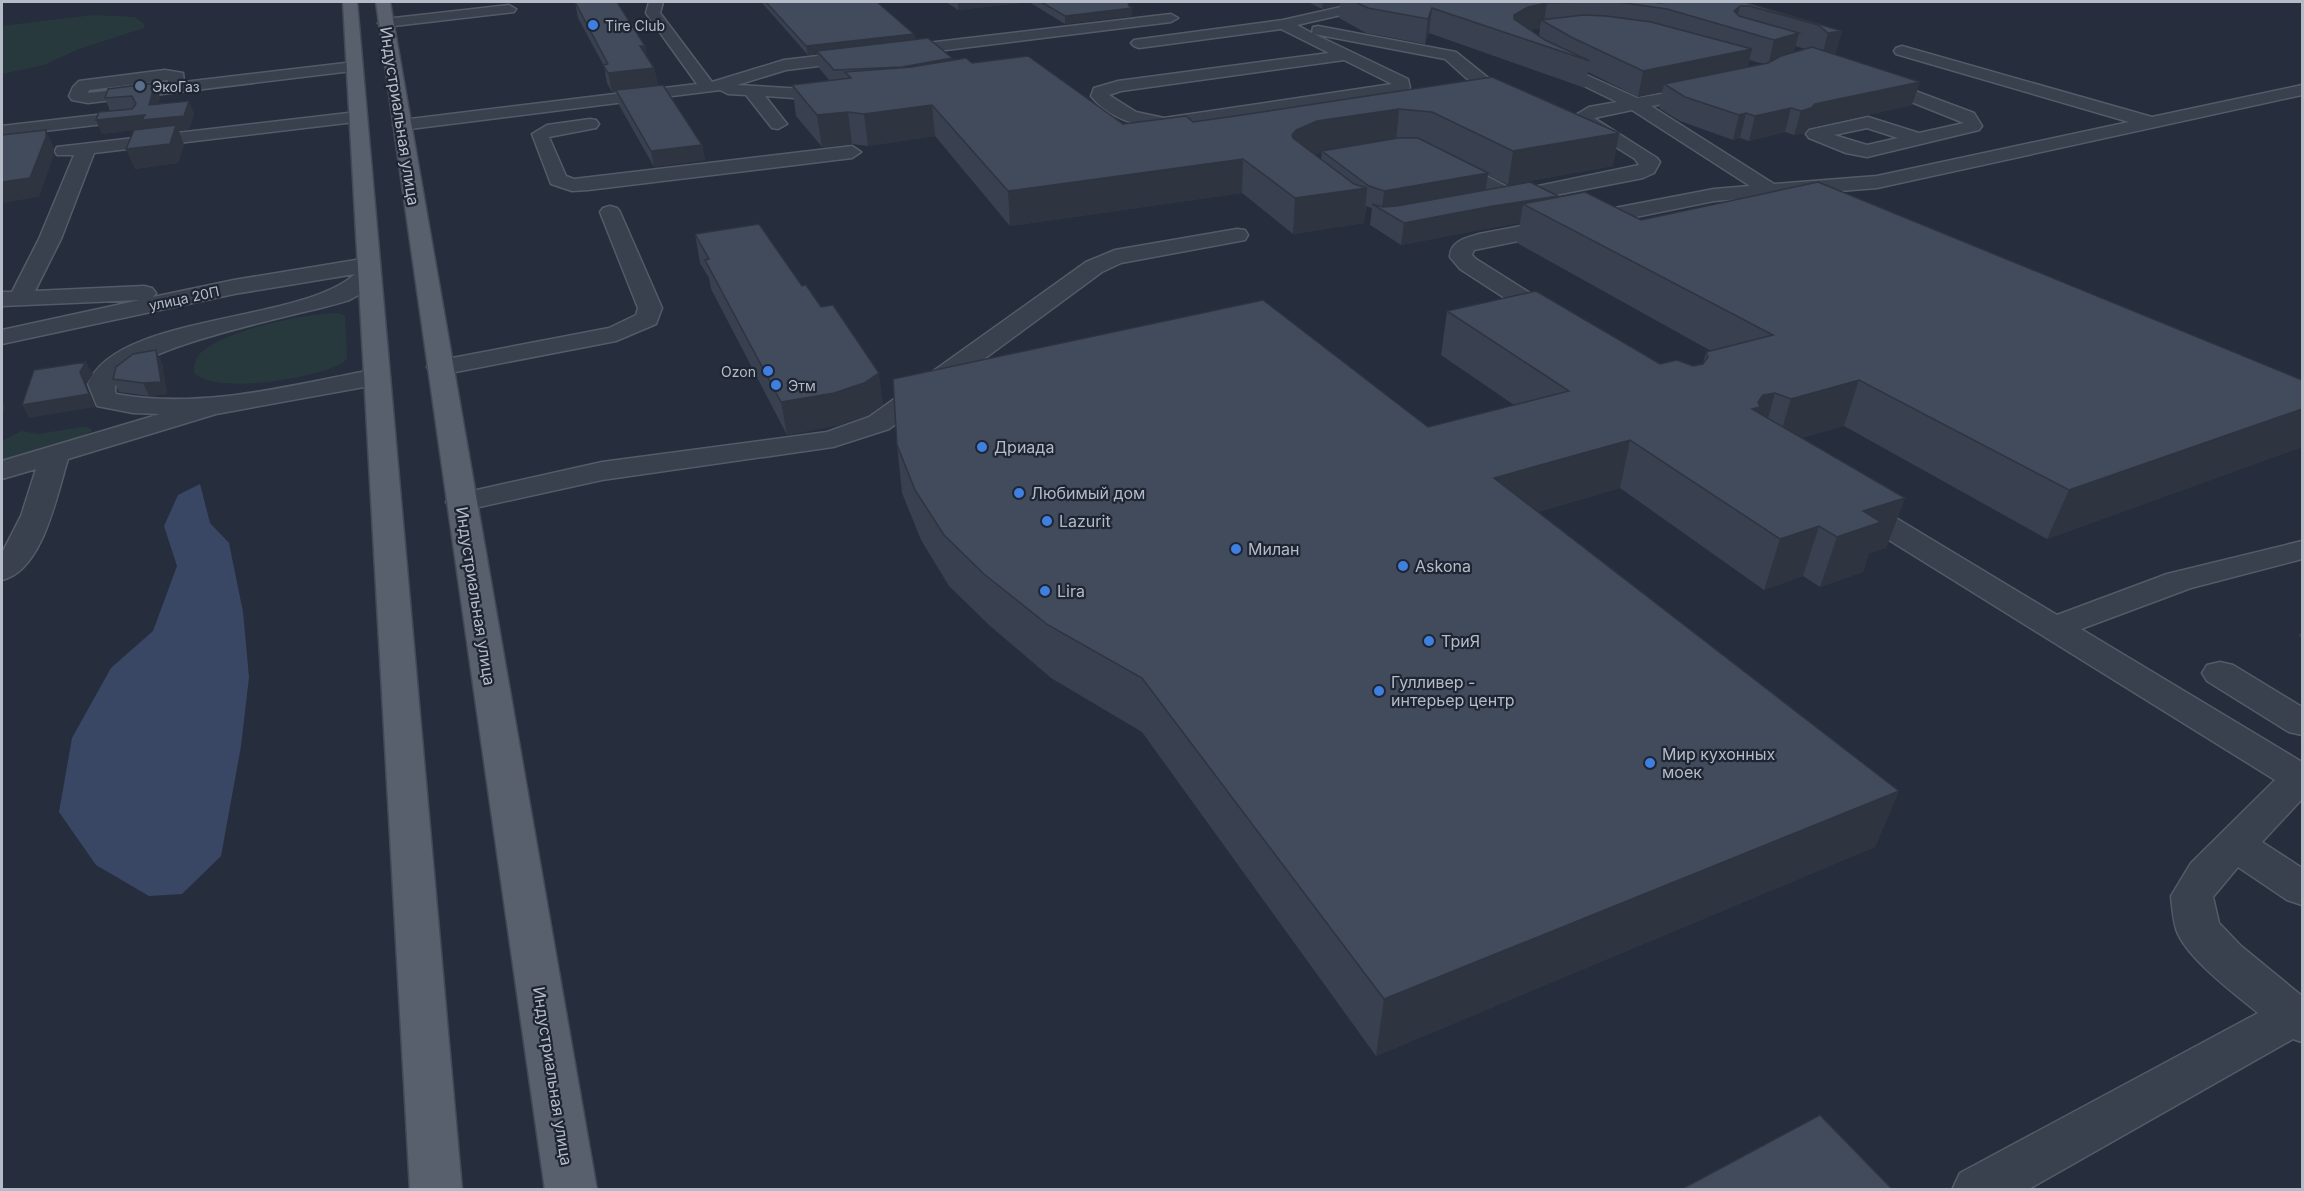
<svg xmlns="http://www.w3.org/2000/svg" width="2304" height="1191" font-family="Inter,sans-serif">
<rect width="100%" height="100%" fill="#262d3d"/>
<path fill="#28393e" d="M93,15L135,17L144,24V28L79,49L44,65L2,74V26Z
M339,313L345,316L347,359C329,378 210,396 194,372C194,363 196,356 203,351C227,330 306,313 339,313Z
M81,427L90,428L92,431L78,440L2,460V441L22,431L38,434Z"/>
<path fill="#3a4764" d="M200,484L210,523L229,543L243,612L249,677L241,746L221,856L182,894L149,896L96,865L59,812L72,738L111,668L153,631L177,566L164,526L178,495Z"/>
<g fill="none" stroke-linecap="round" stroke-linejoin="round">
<g stroke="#545b68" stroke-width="3">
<path id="minor" d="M649,2H663L660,13L712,82L784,60L1171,14L1178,18L1171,22L786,70L737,85L838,91L847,96L838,101L765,96L787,124L778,129L772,128L746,95L728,94L720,90L402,130L393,125L402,120L697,84L646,13Z
M1363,2H1387L1385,5L1297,25L1312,33L1313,27L1318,26L1456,52L1502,89L1500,93H1488L1465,77L1445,59L1314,34L1408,79L1410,88L1402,93L1164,128C1139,128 1107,117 1091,96L1094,88L1118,81L1329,53L1281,29L1139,48L1134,46L1131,43L1134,40L1283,20ZM1344,60L1392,84L1164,118L1136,112L1109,95L1121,91Z
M509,5L516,9L514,12L385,27L378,23L385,19Z
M1902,46L2152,117L2302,85V95L1877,188L1714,201L1474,250L1472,255L1476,259L1563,314L1566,319L1563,324L1554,326L1545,324L1460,269L1450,257C1450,241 1466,238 1479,234L1714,189L1750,186L1632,110L1594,118L1657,158L1660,162L1654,173L1643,178L1504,205L1497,203L1494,199L1496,196L1440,167L1437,163L1440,159H1454L1515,191L1639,165L1635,159L1579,124L1574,116L1589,107L1617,102L1539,64L1537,61L1545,56L1637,98L1703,87L1709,88L1711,92L1709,96L1651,106L1774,184L1877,176L2129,122L1896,54L1894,51L1896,48Z
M354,62L362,67L360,70L88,103L72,100L69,96L73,87L79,81L165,70L183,73L184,82ZM168,80L167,84L88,93L89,90Z
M1875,76L1974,113L1982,126L1979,130L1867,157L1846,153L1809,138L1806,134L1809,130L1868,117L1919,133L1964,123L1869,85L1867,81ZM1867,128L1898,138L1867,145L1834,135Z
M131,111L137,112L140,116L137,120L2,136V126Z
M357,112L363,113L366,117L363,121L94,153L61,239L35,291L144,286L152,288L156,293L153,297L234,280L368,258L376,260L380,273C373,284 361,295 349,300C318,312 99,350 116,394C203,410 292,385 377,369L386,371L390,377L386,383L216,414L68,459C57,494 43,571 2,580V553L21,516L36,469L2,479V461L160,414L133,413L97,406L88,384C116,314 302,323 355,274L234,294L2,344V330L140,300L2,306V292H12L39,239L74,155H57L55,151L57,147Z
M590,119L596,120L599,124L596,128L549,137L566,176L574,179L852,146L861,152L852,158L588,190L572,191L551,184L532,134L547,125Z
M610,206L617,208L620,212L662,308L656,324L616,341L440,375L431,372L427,367L431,362L609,328L636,315L638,308L600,212L603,208Z
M1237,229L1245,230L1248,235L1245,240L1121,263L1102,272L889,429L833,447L602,480L461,511L450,508L446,502L450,496L602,462L827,432L869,417L1086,262L1115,250Z
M1855,497L1866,500L2057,615L2167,574L2302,541V559L2191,588L2081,629L2302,762V799L2262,842L2302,868V905L2287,900L2238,867L2213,897L2219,923L2241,946L2302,996V1042L2293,1039L2027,1190H1952L1960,1173L2258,1013C2235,994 2185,957 2176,929C2173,919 2172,906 2171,896L2191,863L2275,780L1844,512L1840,506L1844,500Z
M2220,662L2233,665L2302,707V735L2289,732L2207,681L2202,673L2207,665Z"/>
</g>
<g stroke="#434957" stroke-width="3">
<path id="major" d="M343,2H357L462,1190H410Z
M376,2H390L597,1190H545Z"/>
</g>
<use href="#minor" fill="#39404e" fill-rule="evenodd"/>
<use href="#major" fill="#585f6d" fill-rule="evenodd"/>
</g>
<path fill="#39404f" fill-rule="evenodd" d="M575,2L645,46L647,56L654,68L658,85L702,145L705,160L654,167L619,105L616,92H612L607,83L604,66L578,18Z
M762,2H877L914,34L915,39L952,58L953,61L972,63L1123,124L1193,122L1242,115L1492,77L1619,133L1613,166L1508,185L1488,175L1486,190L1558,196L1641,220L2302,380V447L2047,539L1844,426L1801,438L1905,498L1886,548L1869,553L1863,572L1820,587L1803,576L1764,590L1620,488L1538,512L1899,791L1875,847L1376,1056L1142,732L1051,678L989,625L949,586L921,540L902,493L897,445L1428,427L1514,405L1441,355L1447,311L1660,364L1693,366L1703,364L1706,352L1711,351L1517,243L1520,223L1490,228L1401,245L1370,225L1372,208L1366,206L1364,223L1293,234L1242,193L1010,226L935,136L868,146L852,144L822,147L796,116L792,85L830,81L819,68L817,54L808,55L763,4ZM1322,153L1321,159L1314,154Z
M946,2H1128L1129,6L1132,8V16L1065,24L1029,2L958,10Z
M1308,2H1745L1842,31L1835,55L1912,105L1809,128L1804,133L1794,135L1785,132L1749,141L1740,138L1733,140L1680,121L1659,108L1662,92L1638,97L1588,72L1585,88L1429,33L1425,44L1366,33L1339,18L1340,5L1322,9ZM1540,28L1539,36L1530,30ZM1795,46L1805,49L1794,52ZM1749,60L1764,64L1748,68Z
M108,89L160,97L158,104L189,101L194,114L189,129L179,131L184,145L178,163L135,169L126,149L134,130L102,134L96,120L110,111L105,98Z
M695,234L883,404L868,415L839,425L787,435L711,289L709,278L700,263Z
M162,363L167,394L149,396L119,392L113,379Z
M2302,630V638L2299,636Z"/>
<path fill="#2e3440" d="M958,2H1029L958,10Z
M1323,2H1340V5L1322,9Z
M1547,3L1544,21L1541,20L1540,28L1525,31L1516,37L1514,15L1528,7Z
M1740,6L1735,28L1734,11Z
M1132,8V16L1065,24V16Z
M1432,8L1429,33L1425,44L1428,19Z
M1842,31L1835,57L1821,59L1828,33Z
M1799,33L1792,59L1768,66L1774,40Z
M914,34L915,42L817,51V54L808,55L806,46Z
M640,46H645L648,64Z
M1752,49L1746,74L1664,84L1662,92L1638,97L1643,71Z
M952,58L954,76L904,85L902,67Z
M654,68L658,86L612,92L608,73Z
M1920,82L1912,105L1809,128L1804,133L1794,135L1801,111L1815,104Z
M155,83L160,97L155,119L149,105Z
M189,101L194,114L189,129L179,131L184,145L178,163L135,169L126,149L146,129L102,134L96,120L145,115Z
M932,105L935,136L868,146L864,114Z
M1791,108L1785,132L1749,141L1755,116Z
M1399,109L1396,141L1322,151V153L1315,154L1294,163L1292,135L1296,130L1317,121Z
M848,112L852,144L822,147L817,115Z
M1746,113L1740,138L1733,140L1739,115Z
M46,130L54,148V155L39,197L2,203V182Z
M1619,133L1613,166L1508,185L1513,151Z
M702,145L705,160L654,167L651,151Z
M1243,159L1242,193L1010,226L1008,191Z
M1488,173L1485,194L1382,210L1384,191Z
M1367,188L1364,223L1293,234L1295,198Z
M1558,196L1523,204L1520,223L1490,228L1401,245L1404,223L1493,206Z
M156,350L162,363L167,394L149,396L143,383Z
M86,362L93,374L86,385L95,407L29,418L22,405L80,372Z
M879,373L883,404L868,415L839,425L787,435L781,402Z
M1859,380L1844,426L1777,445L1791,399Z
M1775,393L1762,439L1752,409L1763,395Z
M2,400L5,407L2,417Z
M2302,409V447L2047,539L2069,490Z
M1630,440L1620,488L1486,527L1494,478Z
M1905,498L1886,548L1869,553L1863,572L1820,587L1837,537L1863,511Z
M1819,526L1803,576L1764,590L1780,539Z
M1899,791L1875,847L1376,1056L1384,999Z"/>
<path fill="#424b5c" stroke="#2e3440" stroke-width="1.5" d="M575,2H617L645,46H640L654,68L608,73L603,65L608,64Z
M766,2H877L914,34L806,46Z
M1041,2H1128L1129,6L1132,8L1065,16Z
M1355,2H1580L1547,3L1528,7L1514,15V19L1545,40L1590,61L1432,8L1428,19L1368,8Z
M1618,2H1655L1659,3L1671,2H1745L1842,31L1828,33L1818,25L1750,6H1740L1734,11L1739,16L1799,33L1774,40L1667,9Z
M1583,15L1606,16L1651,22L1752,49L1643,71L1573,38L1541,20Z
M928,38L952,58L902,67L834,70L817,51Z
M1812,47L1920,82L1815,104L1811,108L1801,111L1791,108L1755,116L1746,113L1739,115L1685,97L1664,84L1768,63L1781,56Z
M1028,56L1123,124L1186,116L1193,122L1242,115L1492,77L1619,133L1513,151L1432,112L1399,109L1317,121L1296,130L1292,135L1293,138L1354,184L1367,188L1295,198L1243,159L1008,191L932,105L864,114L848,112L817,115L792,85L851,78L845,72L911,67L966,58L972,63Z
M155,83L149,105L189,101L184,116L142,120L145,115L96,120L99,112L132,109L136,104L132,96L105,98L108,89Z
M663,85L702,145L651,151L616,90Z
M176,125L170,144L126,149L134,130Z
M46,130V137L30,178L2,182V135Z
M1398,138H1418L1488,173L1384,191L1369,186L1322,151Z
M1530,182L1558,196L1493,206L1404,223L1372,204L1383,207L1397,206Z
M1818,182L2302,380V409L2069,490L1859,380L1791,399L1775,393L1763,395L1758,402L1760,407L1752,409L1905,498L1863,511L1881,522L1837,537L1819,526L1780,539L1630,440L1494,478L1899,791L1384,999L1142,678L1048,625L984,574L944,535L915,490L897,445L893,379L1263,300L1428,427L1569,391L1447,311L1536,291L1660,364L1677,360L1693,366L1703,364L1708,357L1706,352L1773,335L1523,204L1585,192L1641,220Z
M759,224L802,286L806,285L821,307L833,305L879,373L864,383L834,393L781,402L705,260L709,259L695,234Z
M156,350L161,382L143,383L113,379L116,367L133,354Z
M86,362L80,372L89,394L22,405L34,370Z
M1820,1115L1893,1190H1680Z"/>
<g fill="#3f7fe0" stroke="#1e2533" stroke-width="2">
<circle cx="593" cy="25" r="6"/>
<circle cx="768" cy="371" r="6"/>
<circle cx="776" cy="385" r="6"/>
<circle cx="982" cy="447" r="6"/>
<circle cx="1019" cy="493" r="6"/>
<circle cx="1047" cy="521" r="6"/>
<circle cx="1236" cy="549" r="6"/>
<circle cx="1403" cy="566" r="6"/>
<circle cx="1045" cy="591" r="6"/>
<circle cx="1429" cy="641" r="6"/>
<circle cx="1379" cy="691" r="6"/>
<circle cx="1650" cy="763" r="6"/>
</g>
<circle fill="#5c6f8a" stroke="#1e2533" stroke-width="2" cx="140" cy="86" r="6"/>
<g text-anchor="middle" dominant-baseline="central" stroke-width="4.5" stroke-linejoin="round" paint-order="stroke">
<g font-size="14" fill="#b6bbc8" stroke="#1e2533" text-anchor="start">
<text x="605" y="25">Tire Club</text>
<text x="152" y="86">ЭкоГаз</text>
<text x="756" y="371" text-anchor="end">Ozon</text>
<text x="788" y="385">Этм</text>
</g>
<g font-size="14" fill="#b6bbc8" stroke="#1e2533">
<text transform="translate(184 298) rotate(-12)">улица 20П</text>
</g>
<g font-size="16" fill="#b6bbc8" stroke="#1e2533">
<text transform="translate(400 116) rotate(81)">Индустриальная улица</text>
<text transform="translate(476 596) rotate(81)">Индустриальная улица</text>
<text transform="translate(553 1076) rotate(81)">Индустриальная улица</text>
</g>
<g font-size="16" fill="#b6bbc8" stroke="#1e2533" text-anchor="start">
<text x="994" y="447">Дриада</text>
<text x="1031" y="493">Любимый дом</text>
<text x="1059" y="521">Lazurit</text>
<text x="1248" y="549">Милан</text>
<text x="1415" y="566">Askona</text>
<text x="1057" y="591">Lira</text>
<text x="1441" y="641">ТриЯ</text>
<text x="1391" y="682">Гулливер -<tspan x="1391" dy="18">интерьер центр</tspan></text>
<text x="1662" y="754">Мир кухонных<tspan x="1662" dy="18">моек</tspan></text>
</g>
</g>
<rect width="2304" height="1191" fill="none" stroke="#b6bbc8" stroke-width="6"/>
</svg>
